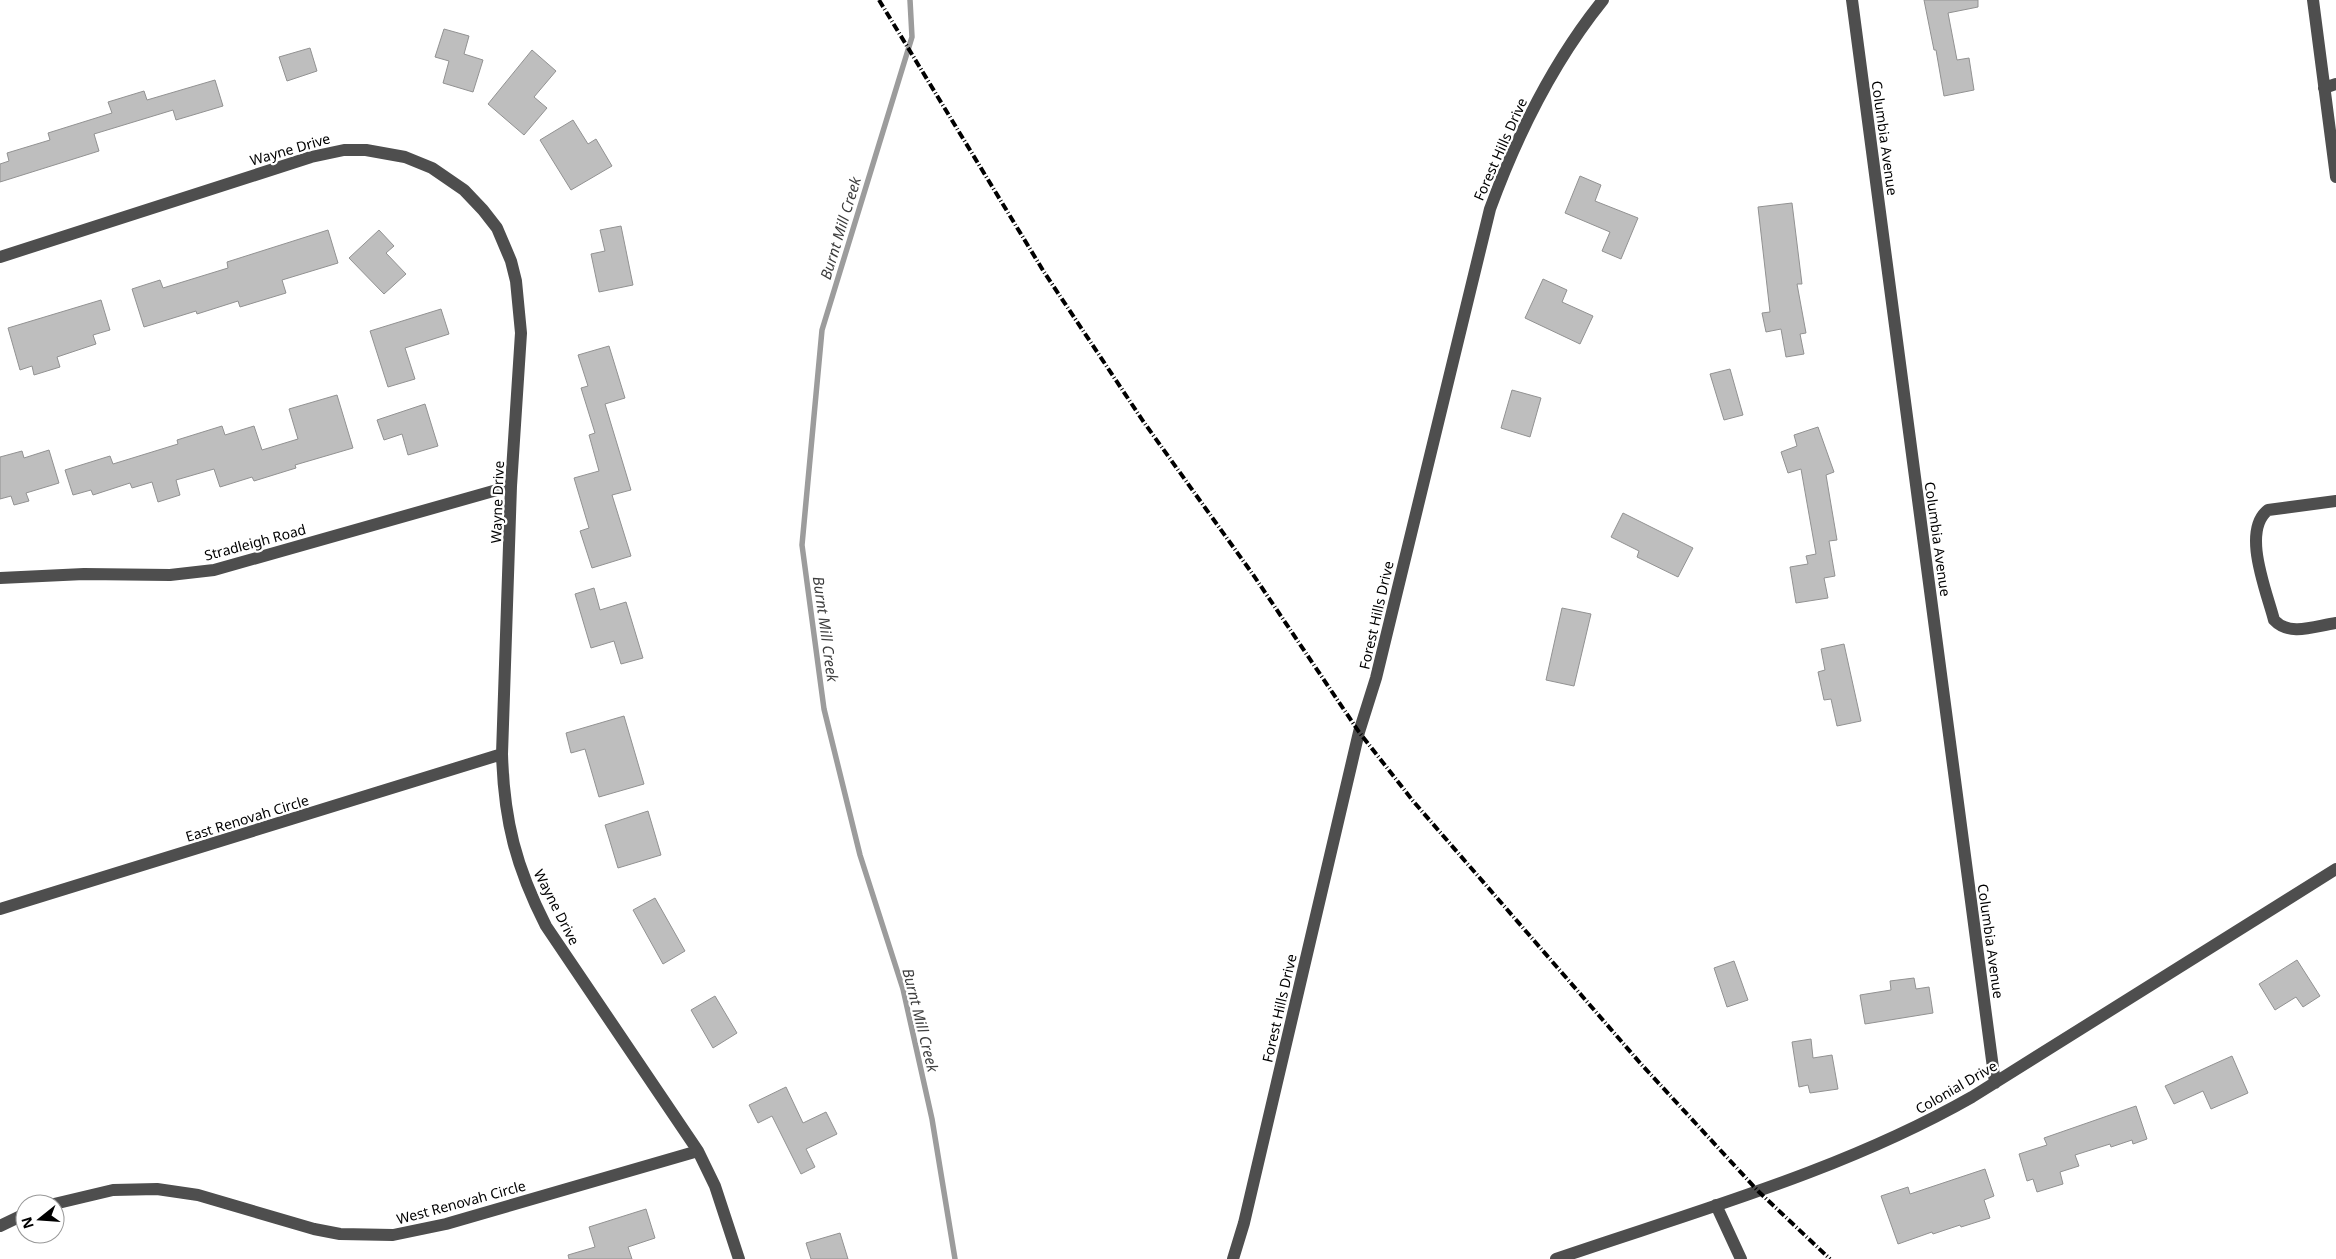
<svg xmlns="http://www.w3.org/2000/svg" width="2336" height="1259" font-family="'Noto Sans',sans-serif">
<rect width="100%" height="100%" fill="#fff"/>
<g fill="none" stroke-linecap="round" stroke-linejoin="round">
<path stroke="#9c9c9c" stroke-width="5.5" d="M910,0L912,37L822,330L802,545L824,709L860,855L903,989L932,1119L955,1259"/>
</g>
<path fill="#bebebe" stroke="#929292" d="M1924,0H1978V7L1948,13L1957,60L1969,58L1974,90L1944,96L1936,50H1934Z
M444,29L469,36L464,54L483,60L473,92L443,83L449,61L435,57Z
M310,48L317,71L287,81L279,57Z
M532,50L556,71L534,97L547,108L524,135L488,104Z
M215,80L223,106L176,120L173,110L94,134L99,151L0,182V164L9,161L7,153L50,140L48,133L112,113L108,102L144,91L147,100Z
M573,120L588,144L596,139L612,166L571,190L540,140Z
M1580,176L1601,185L1595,201L1638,218L1621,259L1602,251L1610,232L1565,213Z
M1792,203L1802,284H1797L1806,333L1800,334L1804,354L1786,357L1781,329L1766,332L1762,313L1770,312L1758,207Z
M621,226L633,285L599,292L591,254L605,251L600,230Z
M328,230L338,263L282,280L286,293L240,307L238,301L197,314L196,311L144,327L132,289L160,280L163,288L228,268L227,262Z
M379,230L394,246L386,253L406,274L384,294L349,258Z
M1543,279L1567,290L1562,302L1593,316L1580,344L1525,318Z
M101,300L110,330L93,335L96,344L57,357L60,367L34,375L32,366L20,370L8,328Z
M441,309L449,334L405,348L415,379L388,387L370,331Z
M609,346L625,398L605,404L631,490L612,495L631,556L592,568L580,531L589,528L574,478L599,471L589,435L595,433L581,388L588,386L578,355Z
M1730,369L1743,415L1724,420L1710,374Z
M1512,390L1541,398L1530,437L1501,428Z
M337,395L353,448L295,465L296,468L254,481L252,477L220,487L214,469L176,480L180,495L158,502L152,482L132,488L130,483L93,495L91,490L73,495L65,470L110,456L113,464L178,444L177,440L222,426L225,435L254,426L262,450L298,439L289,409Z
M425,404L438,446L408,455L402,434L384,440L377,420Z
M1818,427L1834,472L1826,475L1837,540L1829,541L1835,576L1824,578L1828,598L1796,603L1790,567L1808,564L1806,556L1816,554L1801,469L1788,473L1781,452L1797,446L1794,435Z
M49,450L59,483L26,493L29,501L14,505L11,496L0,499V457L22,451L24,458Z
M1623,513L1693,548L1678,577L1637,557L1639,551L1611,537Z
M594,588L600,610L626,602L643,658L621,664L614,641L591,648L575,594Z
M1562,608L1591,614L1574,686L1546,680Z
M1844,644L1861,721L1837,726L1831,699L1824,700L1818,672L1825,670L1821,649Z
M624,716L644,784L599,797L585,749L571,753L566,733Z
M648,811L661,855L618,868L605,825Z
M655,898L685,951L663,964L633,910Z
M2297,960L2320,996L2303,1007L2296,997L2275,1010L2259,984Z
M1734,961L1748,1000L1727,1007L1714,968Z
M1914,978L1916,989L1929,987L1933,1013L1865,1024L1860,995L1891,990L1890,981Z
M715,996L737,1033L713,1048L691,1010Z
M1811,1039L1813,1058L1832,1055L1838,1089L1810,1093L1808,1085L1799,1087L1792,1042Z
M2232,1056L2248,1093L2211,1109L2203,1091L2174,1104L2165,1086Z
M786,1087L803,1123L826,1112L837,1134L806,1149L815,1167L801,1174L772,1116L758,1123L749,1105Z
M2136,1106L2147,1139L2133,1144L2132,1140L2111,1147L2110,1144L2075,1155L2079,1166L2060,1172L2063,1184L2037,1192L2033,1179L2027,1181L2019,1154L2047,1145L2044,1138Z
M1985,1169L1994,1196L1984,1200L1990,1218L1961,1227L1960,1225L1933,1234L1932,1232L1898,1244L1881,1196L1908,1187L1910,1194Z
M646,1209L655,1238L628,1247L632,1259H569L568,1255L595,1247L589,1227Z
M840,1233L848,1259H811L806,1243Z"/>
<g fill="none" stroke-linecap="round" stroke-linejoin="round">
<path stroke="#4e4e4e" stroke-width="12" d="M1852,0L1995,1083
M2313,0L2336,177
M2324,88L2336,84
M0,257L311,157L344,150H366L405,157L432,168L464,190L483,210L497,228L511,261L516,281L521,333L511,486L502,754C504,821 516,867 546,926L698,1151L715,1186L739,1259
M2336,501L2268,510C2241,531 2267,592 2274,620C2290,637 2315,626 2336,623
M0,578L84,574L170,575L214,570L511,486
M0,909L502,754
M54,1204L113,1190L157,1189L198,1195L314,1229L340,1234L393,1235L446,1224L698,1151
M1716,1205L1741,1259
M0,1226L25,1214
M1233,1259L1244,1223L1359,732L1376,678L1490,209C1517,135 1553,62 1603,0
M1556,1259C1696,1211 1842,1171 1972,1097L2336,869"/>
<path stroke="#000" stroke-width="4" stroke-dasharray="8 2.5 1 2.5" stroke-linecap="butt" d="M879,0L1044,272L1143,421L1254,576L1359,732L1413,801L1641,1064L1758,1191L1830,1259"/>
</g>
<g text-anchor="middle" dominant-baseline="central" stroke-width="4.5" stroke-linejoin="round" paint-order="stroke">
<g font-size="14" fill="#000" stroke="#fff">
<text transform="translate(1885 138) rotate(82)">Columbia Avenue</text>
<text transform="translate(290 149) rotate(-16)">Wayne Drive</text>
<text transform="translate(1500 149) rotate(-66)">Forest Hills Drive</text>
<text transform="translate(497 502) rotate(-88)">Wayne Drive</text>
<text transform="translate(1938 539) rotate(82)">Columbia Avenue</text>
<text transform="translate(255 542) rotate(-15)">Stradleigh Road</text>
<text transform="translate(1376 615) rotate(-77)">Forest Hills Drive</text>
<text transform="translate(247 818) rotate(-17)">East Renovah Circle</text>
<text transform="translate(557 907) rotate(63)">Wayne Drive</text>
<text transform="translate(1991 941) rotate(82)">Columbia Avenue</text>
<text transform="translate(1279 1008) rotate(-77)">Forest Hills Drive</text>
<text transform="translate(1956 1087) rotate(-30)">Colonial Drive</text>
<text transform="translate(461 1202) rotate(-15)">West Renovah Circle</text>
</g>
<g font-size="15" font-style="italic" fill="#3d3d3d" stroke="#fff">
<text transform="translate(840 228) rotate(-73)">Burnt Mill Creek</text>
<text transform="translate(826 629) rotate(82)">Burnt Mill Creek</text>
<text transform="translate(921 1020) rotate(76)">Burnt Mill Creek</text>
</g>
</g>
<g transform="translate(40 1219) rotate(253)"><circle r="24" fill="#ffffff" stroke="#999999"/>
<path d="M0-4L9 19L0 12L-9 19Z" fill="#000000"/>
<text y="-8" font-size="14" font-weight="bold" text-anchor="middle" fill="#000000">N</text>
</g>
</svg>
